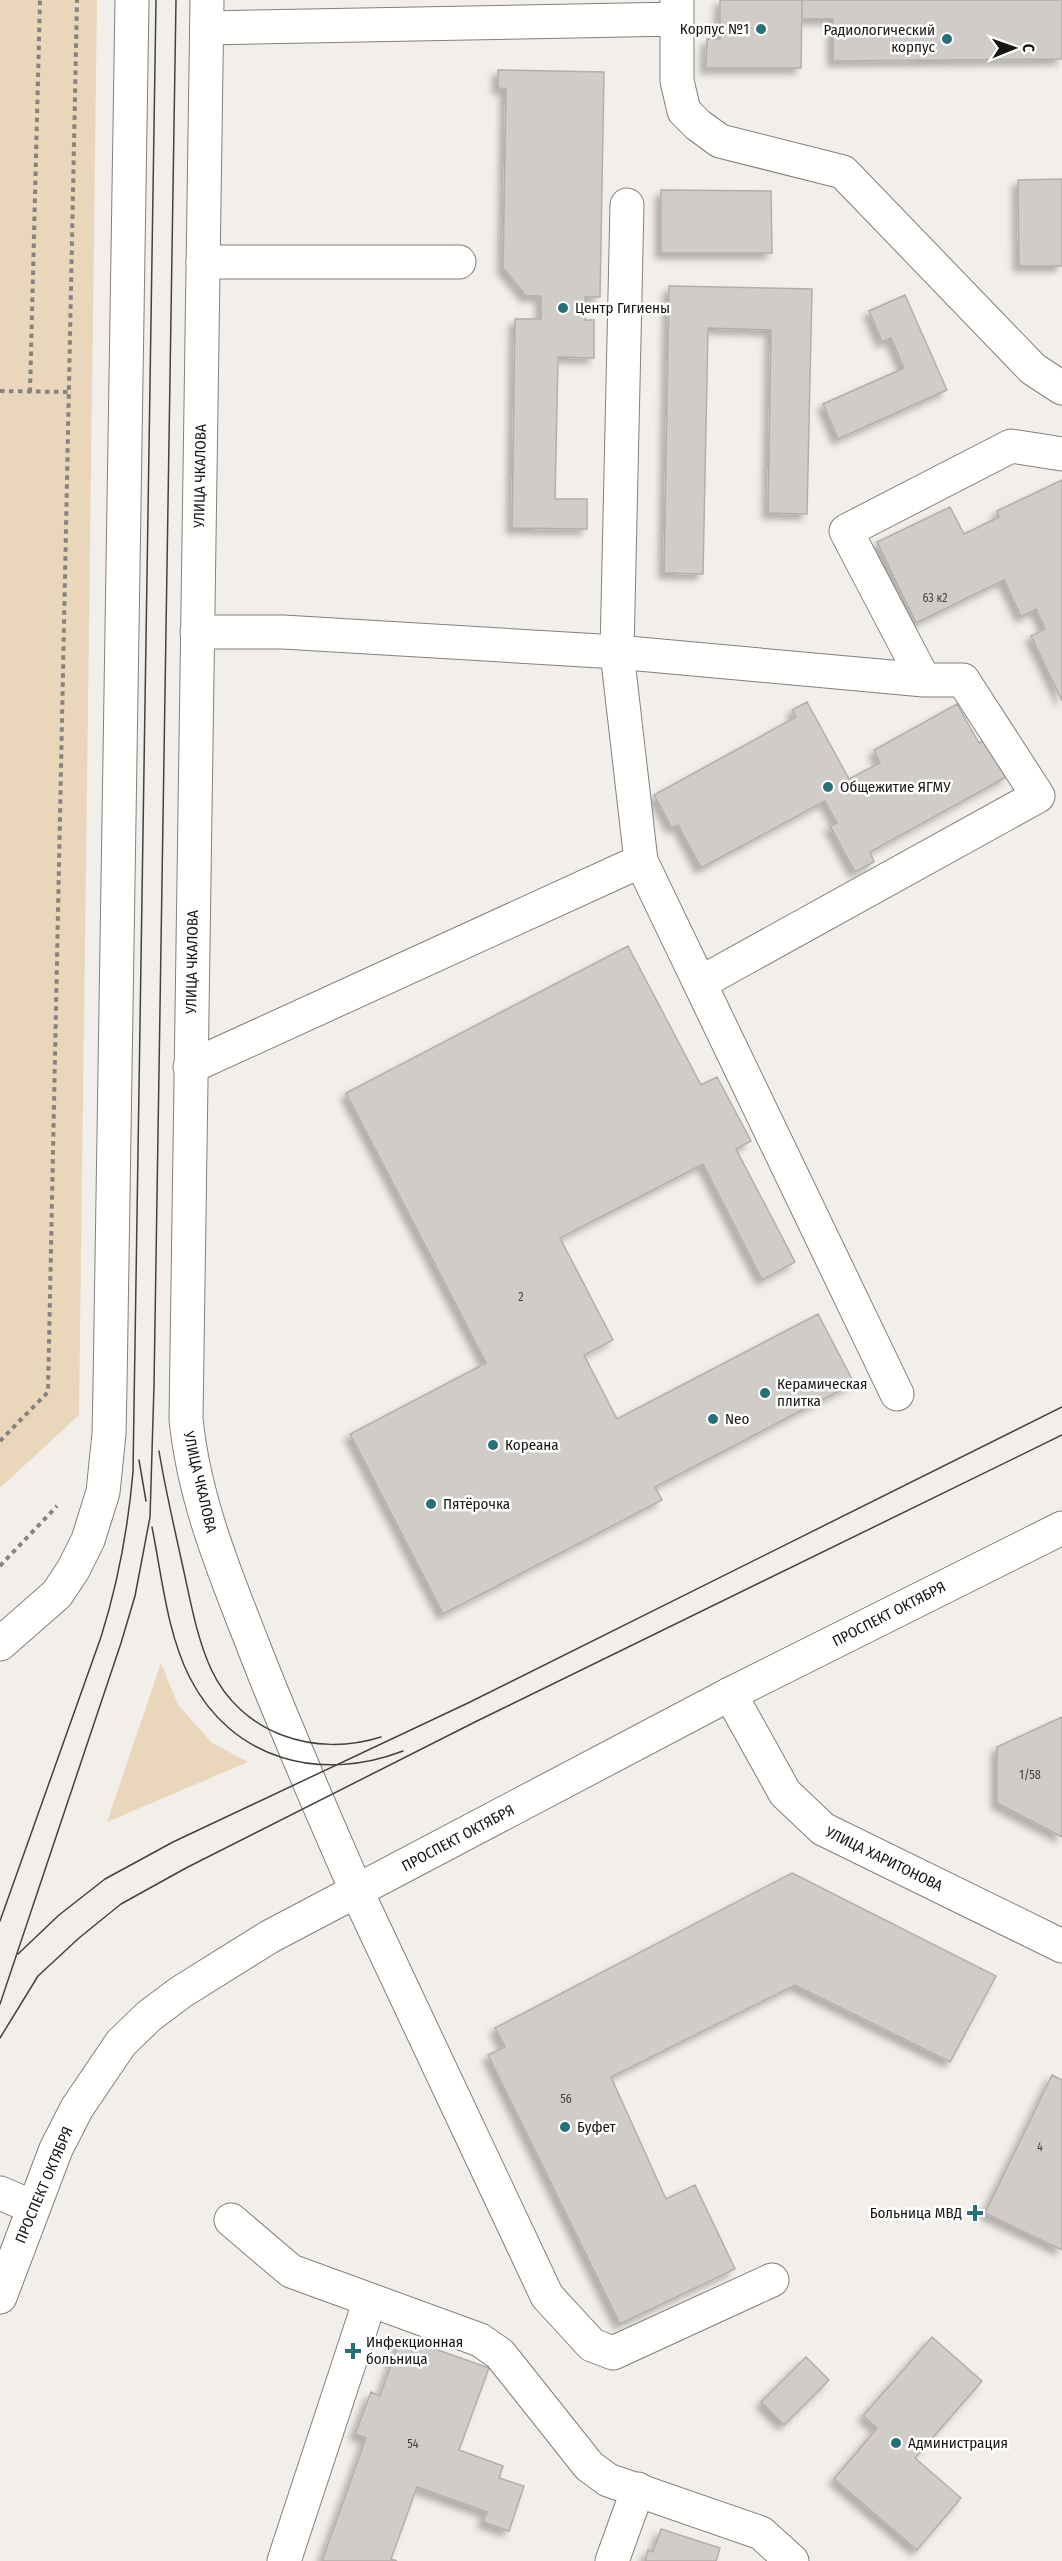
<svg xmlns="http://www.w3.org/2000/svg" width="1062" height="2561" font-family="'Fira Sans Condensed',sans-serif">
<defs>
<filter id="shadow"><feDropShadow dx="-5.5" dy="5.5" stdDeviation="3" flood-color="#0004"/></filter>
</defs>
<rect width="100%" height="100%" fill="#f2efeb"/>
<path fill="#ead6ba" d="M0,0H97L79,1415L0,1488Z
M161,1663L178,1705L212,1743L248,1762L107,1822Z"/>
<path fill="#d0cdc9" stroke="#b2afab" stroke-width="1.5" filter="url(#shadow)" d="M720,0H802L801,68H706L707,39H720Z
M802,0H1062V59L833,61V19H802Z
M498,70L604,72L600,297H585V320H594V358L558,357L555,499H587V529L512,528L515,319H541V296H526L503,268L506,89L498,88Z
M1062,179V266H1019L1018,180Z
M661,190L771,191L772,253H661Z
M669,286L812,289L807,514L768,513L771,330L708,328L703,574L664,573Z
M905,295L947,390L838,439L823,404L904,368L891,338L882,342L869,311Z
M1062,480V701L1031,636L1045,629L1036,609L1021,617L1004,580L916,623L877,542L950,507L964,534L999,517L997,511Z
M807,702L849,779L880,763L874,750L957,704L979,743L987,739L1008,776L870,852L874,862L855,872L830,826L837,823L825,801L701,868L678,825L672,828L654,795L796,717L792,710Z
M628,946L701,1085L717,1077L751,1141L736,1149L795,1262L762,1280L703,1164L560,1238L613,1340L584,1355L617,1419L818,1314L854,1383L655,1487L662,1500L443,1614L350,1434L486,1363L346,1093Z
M1062,1717V1837L997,1803V1747Z
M792,1873L996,1976L950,2062L795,1985L611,2077L666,2199L695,2185L735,2269L620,2324L488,2055L505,2047L495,2028Z
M1052,2075L1062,2080V2250L985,2213Z
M401,2337L489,2368L459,2450L503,2466L499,2478L524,2486L509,2531L483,2522L487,2512L417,2487L391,2559L397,2561H322L366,2438L355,2434L371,2392L380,2396Z
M932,2337L982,2381L915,2458L961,2498L917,2550L834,2479L877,2428L863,2416Z
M806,2357L829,2380L784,2425L761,2402Z
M661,2529L720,2548L716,2561H645L648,2550L653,2552Z"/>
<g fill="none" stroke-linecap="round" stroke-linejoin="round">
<g stroke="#82807c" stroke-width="35">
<path id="minor" d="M677,0V81L684,111L698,125L720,141L843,172L1033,369L1062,388
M207,28L677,19
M627,205L617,652L641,861L897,1394
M203,262H459
M197,632H283L617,652L924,680H963L1038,796L700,983
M924,680L846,531L1011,446L1062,454
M190,1067L641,861
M730,1694L785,1793L823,1829L1062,1946
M357,1892L547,2296L592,2345L613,2353L772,2280
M231,2220L291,2271L480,2340L500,2354L589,2466L608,2480L761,2533L792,2561
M284,2561L370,2300
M612,2561L638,2489"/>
</g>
<g stroke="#82807c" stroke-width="35">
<path id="major" d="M207,0L186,1419C194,1499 224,1571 253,1645C285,1728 321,1810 357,1892
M0,1644L57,1594L73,1570L88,1540L103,1492L109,1434L110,1386L132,0
M0,2193L33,2207
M0,2297L56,2149L77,2108L121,2043L149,2016L181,1992L269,1937L730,1694L1062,1528"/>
</g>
<path stroke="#858380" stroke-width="4" stroke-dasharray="4.5 4.5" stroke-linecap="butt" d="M0,391L70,392
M30,392L40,0
M0,1441L48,1392L77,0
M0,1566L57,1506"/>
<use href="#minor" stroke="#fff" stroke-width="33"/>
<use href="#major" stroke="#fff" stroke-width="33"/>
<path stroke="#434240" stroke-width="1.5" d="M159,1451C165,1488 174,1526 182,1563C190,1598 196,1636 211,1669C241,1734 315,1758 381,1737
M139,1460L146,1501
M152,1527C162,1577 167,1633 190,1678C232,1760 320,1783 403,1751
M0,1921L101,1637C118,1583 128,1529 133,1472L156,0
M18,1954L59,1915L105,1879L173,1842L468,1703L1062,1407
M0,2004L121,1643L135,1596L150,1517L154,1386L176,0
M0,2038L38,1976L79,1938L121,1904L186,1868L475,1722L1062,1435"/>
</g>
<g fill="#267079" stroke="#fff" stroke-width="2">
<circle cx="761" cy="29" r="6"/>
<circle cx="947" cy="39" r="6"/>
<circle cx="563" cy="308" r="6"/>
<circle cx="828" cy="787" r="6"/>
<circle cx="765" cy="1393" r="6"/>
<circle cx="713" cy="1419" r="6"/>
<circle cx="493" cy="1445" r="6"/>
<circle cx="431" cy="1504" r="6"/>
<circle cx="565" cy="2127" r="6"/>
<path d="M972 2204h6v6h6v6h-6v6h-6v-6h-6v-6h6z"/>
<path d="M350 2342h6v6h6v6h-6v6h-6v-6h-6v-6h6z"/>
<circle cx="896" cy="2443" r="6"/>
</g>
<g text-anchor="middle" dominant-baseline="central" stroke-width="5" stroke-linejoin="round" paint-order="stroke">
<g font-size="12" fill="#444341">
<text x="935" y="598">63 к2</text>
<text x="521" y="1297">2</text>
<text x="1030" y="1775">1/58</text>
<text x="566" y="2099">56</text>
<text x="1040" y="2147">4</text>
<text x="413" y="2444">54</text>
</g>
<g font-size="15" fill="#161514" stroke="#fff" text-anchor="start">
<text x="749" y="29" text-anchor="end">Корпус №1</text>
<text x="935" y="30" text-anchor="end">Радиологический<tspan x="935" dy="17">корпус</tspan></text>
<text x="575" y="308">Центр Гигиены</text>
<text x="840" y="787">Общежитие ЯГМУ</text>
<text x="777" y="1384">Керамическая<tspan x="777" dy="17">плитка</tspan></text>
<text x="725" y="1419">Neo</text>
<text x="505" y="1445">Кореана</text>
<text x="443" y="1504">Пятёрочка</text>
<text x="577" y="2127">Буфет</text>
<text x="962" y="2213" text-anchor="end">Больница МВД</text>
<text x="366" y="2342">Инфекционная<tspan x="366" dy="17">больница</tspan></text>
<text x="908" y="2443">Администрация</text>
</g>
<g font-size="15" fill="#161514" stroke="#fff">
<text transform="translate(200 476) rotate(-89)">УЛИЦА ЧКАЛОВА</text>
<text transform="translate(192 962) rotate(-89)">УЛИЦА ЧКАЛОВА</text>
<text transform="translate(200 1482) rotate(77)">УЛИЦА ЧКАЛОВА</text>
<text transform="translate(889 1614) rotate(-27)">ПРОСПЕКТ ОКТЯБРЯ</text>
<text transform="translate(458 1838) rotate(-28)">ПРОСПЕКТ ОКТЯБРЯ</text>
<text transform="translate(884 1859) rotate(26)">УЛИЦА ХАРИТОНОВА</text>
<text transform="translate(44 2185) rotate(-67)">ПРОСПЕКТ ОКТЯБРЯ</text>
</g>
</g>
<g transform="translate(1014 48) rotate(89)" stroke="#ffffff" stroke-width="4.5" paint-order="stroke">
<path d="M0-4.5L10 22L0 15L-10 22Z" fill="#161514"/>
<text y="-9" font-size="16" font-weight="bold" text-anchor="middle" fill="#161514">С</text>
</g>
</svg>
